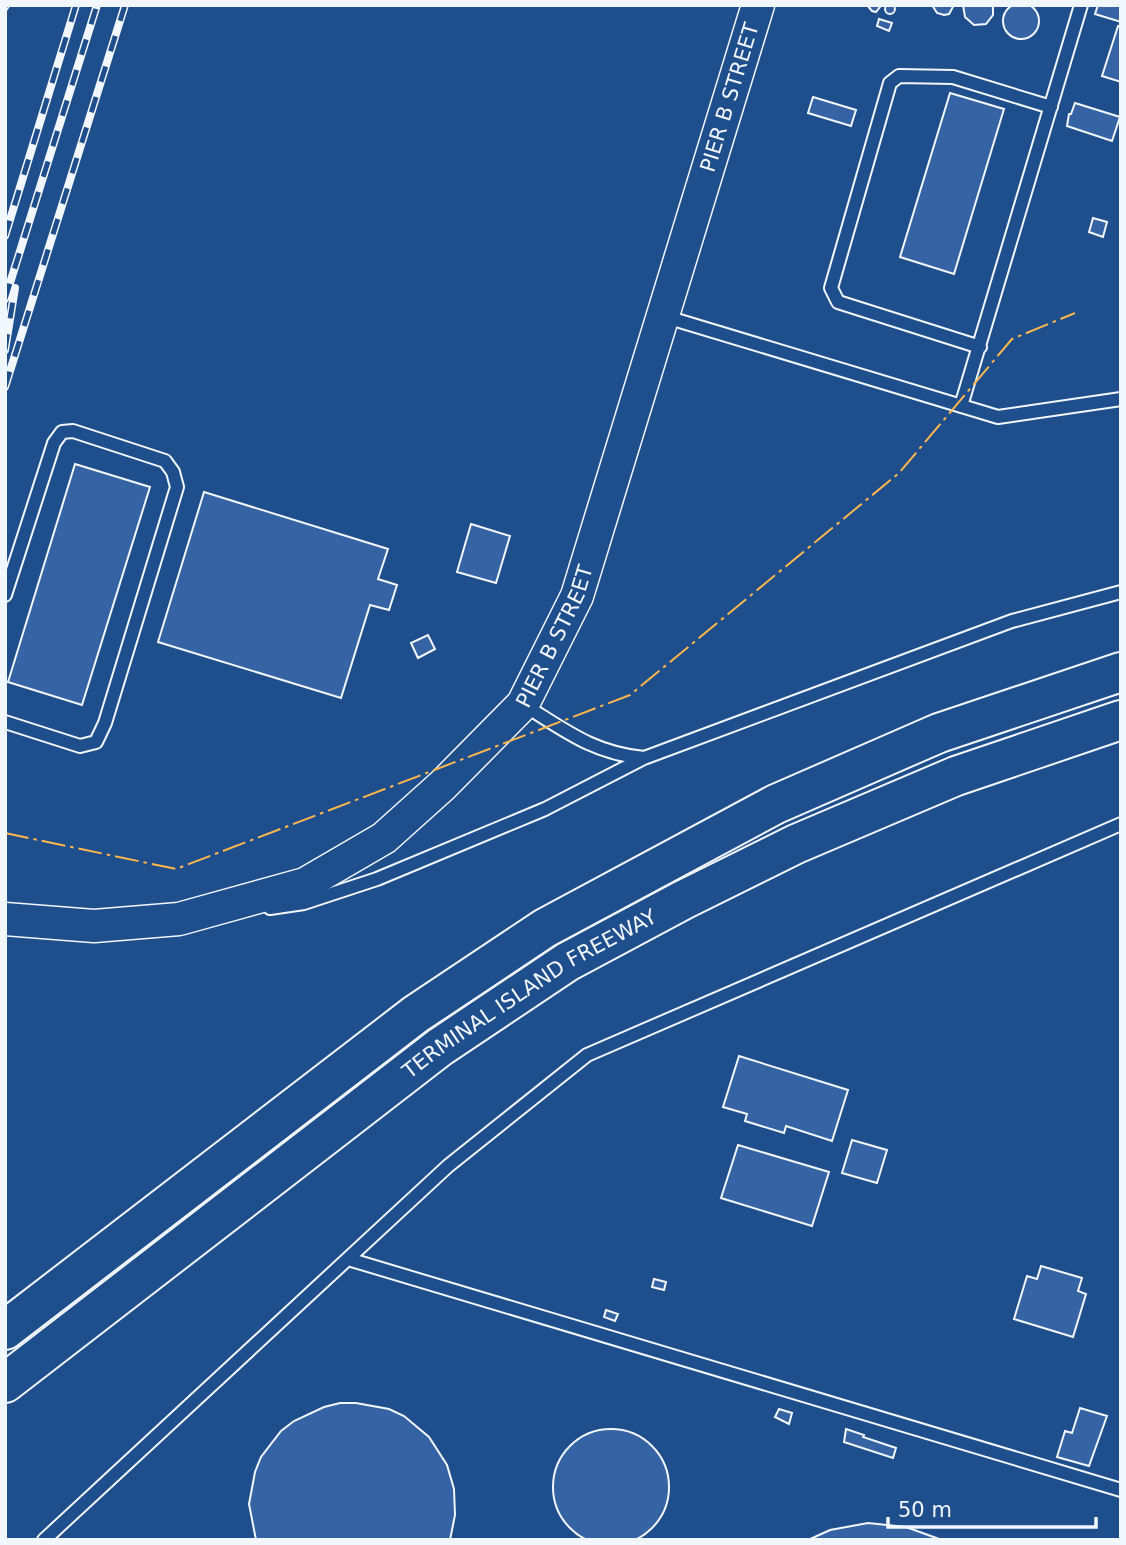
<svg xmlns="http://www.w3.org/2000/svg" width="1126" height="1545" font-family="'DejaVu Sans',sans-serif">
<rect width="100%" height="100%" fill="#1f4e8c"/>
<path fill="#3563a3" stroke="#f2f6ff" stroke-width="2" d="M1003 21a18 18 0 1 1 36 0a18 18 0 1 1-36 0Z
M885 9a5 5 0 1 1 10 0a5 5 0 1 1-10 0Z
M867,5H880V7L876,12L872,11Z
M932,5H954L949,14L944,15L937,13Z
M963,5H993V15L986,24L974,25L965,17Z
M1098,5H1121V22L1095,14Z
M879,19L892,23L889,31L877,26Z
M1118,26L1121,27V82L1102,76Z
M950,93L1004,109L954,274L900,257Z
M813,97L856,110L851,126L808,113Z
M1075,103L1120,117L1112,141L1067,126L1069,114H1071Z
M1093,218L1107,222L1103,237L1089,232Z
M75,464L150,487L82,705L8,682Z
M204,492L388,549L378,579L397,585L389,610L370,605L341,698L158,642Z
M471,524L510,536L496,583L457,572Z
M428,635L435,649L418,658L411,643Z
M739,1056L848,1090L832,1141L786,1126L784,1133L745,1121L747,1114L723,1107Z
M852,1140L887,1150L877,1183L842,1173Z
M738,1145L829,1172L812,1226L721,1198Z
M1041,1266L1082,1278L1078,1291L1086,1294L1073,1337L1014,1319L1027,1276L1037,1279Z
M654,1279L666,1282L664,1290L652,1287Z
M606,1310L618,1314L615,1321L604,1317Z
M340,1403H356L389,1409L404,1416L429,1437L447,1465L454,1489L455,1515L450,1540H256L249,1504L255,1472L261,1457L281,1431L294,1421L324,1407Z
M1080,1408L1107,1416L1089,1466L1057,1457L1065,1431L1072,1433Z
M779,1409L792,1413L789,1424L775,1417Z
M846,1429L864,1435L863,1437L896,1448L893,1458L844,1442Z
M553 1487a58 58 0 1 1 116 0a58 58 0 1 1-116 0Z
M868,1523L906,1527L942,1540H808L830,1530Z"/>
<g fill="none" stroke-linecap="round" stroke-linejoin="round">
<g stroke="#f2f6ff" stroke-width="16">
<path id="service" d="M663,316L998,417L1121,399
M980,347L838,302L831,288L890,83L899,76L953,77L1051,107
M961,406L1081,5
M5,595L54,443L62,432L73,431L165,461L173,472L177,487L105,723L96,742L80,746L5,722
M524,705C566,731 593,753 644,758
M270,908L304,903L377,879L545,809L644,758L1012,621L1121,592
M348,1259L1121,1490
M44,1540L448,1166L587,1055L1121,824"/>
</g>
<g stroke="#f2f6ff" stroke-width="35">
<g id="tertiary">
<path id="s1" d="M5,919L94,926L179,919L305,884L384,838L443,785L523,704L577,596L758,5"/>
</g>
</g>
<g stroke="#f2f6ff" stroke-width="42">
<g id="motorway">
<path d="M5,1330L416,1014L545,928L776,804L939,733L1121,672"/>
<path id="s2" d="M5,1383L440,1047L567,962L683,900L796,844L956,776L1121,720"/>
</g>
</g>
<use href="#service" stroke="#1f4e8c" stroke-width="12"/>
<use href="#tertiary" stroke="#1f4e8c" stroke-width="32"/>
<use href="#motorway" stroke="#1f4e8c" stroke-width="38"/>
<g stroke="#f2f6ff" stroke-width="8">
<path id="rail" d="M5,7L6,5
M5,236L76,5
M5,299L97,5
M5,350L15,288
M5,387L125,5"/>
</g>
<use href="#rail" stroke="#1f4e8c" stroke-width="5" stroke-dasharray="16" stroke-linecap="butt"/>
<path stroke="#ffb74d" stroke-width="2" stroke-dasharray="24 5 3.5 5" stroke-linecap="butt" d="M5,833L176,869L630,695L899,473L1012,339L1075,313"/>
</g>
<g text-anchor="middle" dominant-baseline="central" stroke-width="5" stroke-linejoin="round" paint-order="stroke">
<g font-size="21" fill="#f2f6ff" stroke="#1f4e8c">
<text stroke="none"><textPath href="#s1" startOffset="1232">PIER B STREET</textPath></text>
<text stroke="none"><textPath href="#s1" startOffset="665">PIER B STREET</textPath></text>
<text stroke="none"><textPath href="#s2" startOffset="654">TERMINAL ISLAND FREEWAY</textPath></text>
</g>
</g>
<rect width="1126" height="1545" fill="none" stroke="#f2f6ff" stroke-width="14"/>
<path d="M888 1517v10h208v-10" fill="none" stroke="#f2f6ff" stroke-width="3.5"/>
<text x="898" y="1517" font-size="21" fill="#f2f6ff" stroke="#1f4e8c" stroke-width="5" paint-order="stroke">50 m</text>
</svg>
